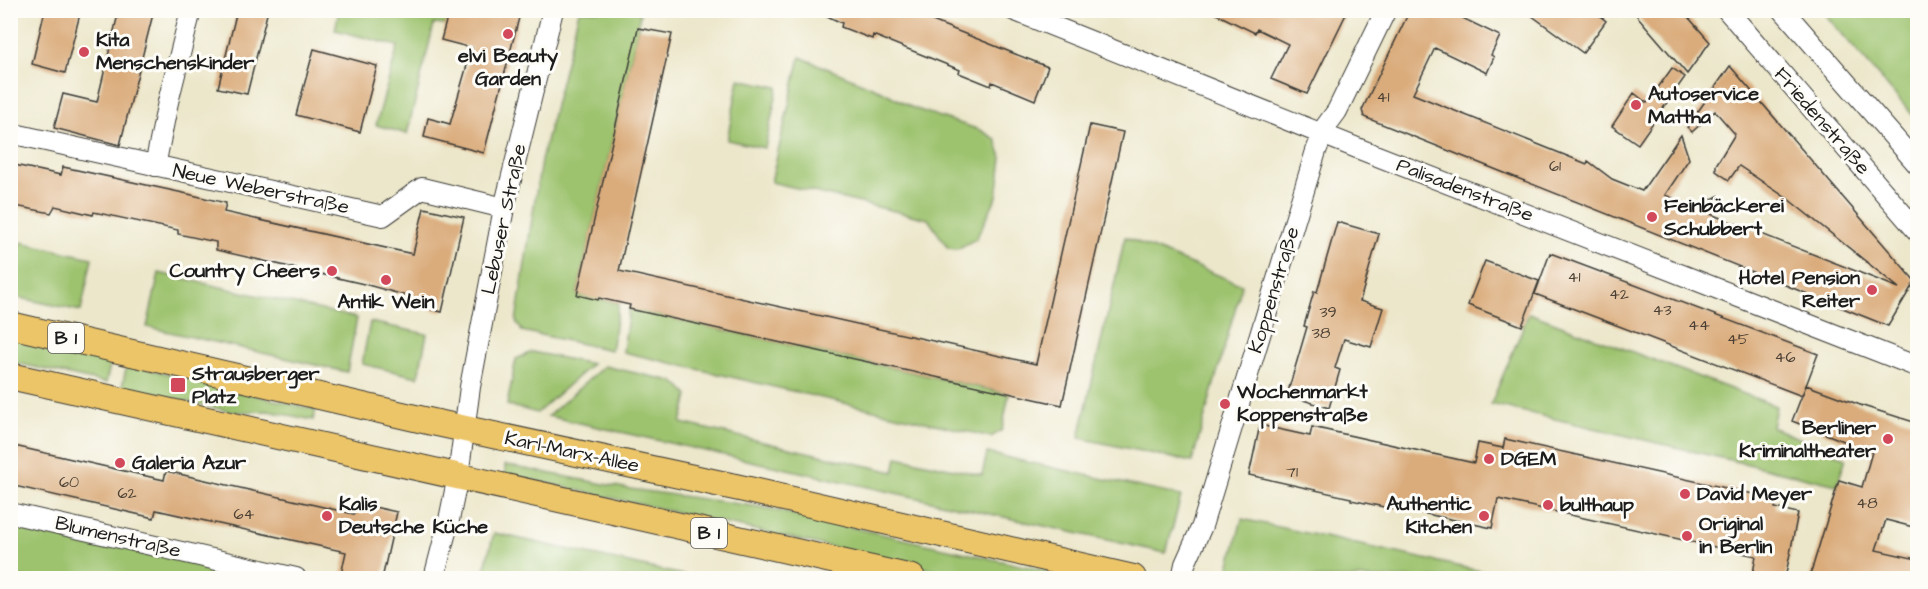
<svg xmlns="http://www.w3.org/2000/svg" width="1928" height="589" font-family="'Architects Daughter',sans-serif">
<rect width="100%" height="100%" fill="#fdfcf7"/>
<filter id="ink" filterUnits="userSpaceOnUse"><feTurbulence type="fractalNoise" baseFrequency=".0167" numOctaves="2"/><feDisplacementMap in="SourceGraphic" scale="12" xChannelSelector="R" yChannelSelector="G"/><feConvolveMatrix kernelMatrix="1 2 1 2 8 2 1 2 1" color-interpolation-filters="sRGB"/></filter>
<filter id="wash" filterUnits="userSpaceOnUse"><feTurbulence type="fractalNoise" baseFrequency=".008" numOctaves="4" result="noise"/><feDisplacementMap in="SourceGraphic" scale="24" xChannelSelector="R" yChannelSelector="G"/><feGaussianBlur stdDeviation="1.35" result="paint"/><feColorMatrix in="noise" values="0 0 0 0 0 0 0 0 0 0 0 0 0 0 0 0 0 1.4 0 .05"/><feComposite in="paint" operator="in"/></filter>
<g filter="url(#wash)">
<rect width="100%" height="100%" fill="#ece7cb"/>
<path fill="#9dc36e" stroke="#5c7045" stroke-width="1.5" d="M629,10L640,13L638,28L577,295L619,303L611,350L522,331L516,321L541,161L579,11Z
M339,11H449L445,25L434,24L407,134L376,125L398,46L335,30Z
M1822,11H1917V120Z
M800,57L884,92L913,108L980,130L996,139L1002,158L997,196L976,239L957,249L948,248L928,219L771,182Z
M739,79L778,87L765,148L727,140Z
M1125,237L1242,285L1192,462L1079,438Z
M11,240L92,258L81,311L11,296Z
M159,273L357,318L347,372L147,327Z
M629,309L1009,394L1002,430L991,437L623,352Z
M1529,313L1776,406L1772,427L1846,458L1837,485L1491,404Z
M370,322L427,334L418,377L362,364Z
M11,337L111,361L106,383L11,362Z
M532,352L592,364L537,413L507,405L516,359Z
M127,364L316,410L313,420L268,411L233,412L122,387Z
M604,366L672,381L681,387L688,396L681,423L894,472L897,457L982,475L987,453L1181,496L1166,553L548,416Z
M505,465L630,489L761,507L1077,578H969L505,474Z
M1242,519L1512,578H1277L1229,568Z
M10,520L270,578H11Z
M494,533L696,578H482Z"/>
<g id="blocks">
<path fill="#daac7c" d="M45,10H81L65,73L32,64Z
M119,10H154L120,145L54,128L63,94L97,102Z
M237,10H268L247,94L218,88Z
M449,10H466L482,15L483,10H521L484,153L424,137L428,118L450,124L472,48L441,40Z
M814,10H905L1048,67L1035,100L992,82L991,86L959,73L960,70L873,35L872,39L841,27L842,23Z
M1208,10H1348L1307,94L1271,79L1288,44L1257,29L1255,33Z
M1410,10H1446L1500,36L1491,55L1494,57L1487,73L1435,48L1413,94L1587,164L1588,161L1612,179L1642,191L1681,135L1689,159L1665,195L1696,207L1718,196L1708,213L1899,288L1788,199L1739,166L1729,180L1716,171V165L1735,134L1715,111L1692,132L1687,127L1730,66L1915,281L1888,326L1364,117L1362,110Z
M1524,10H1592L1606,21L1583,53Z
M1632,10H1682L1710,42L1687,74Z
M638,28L672,34L619,271L1036,364L1090,125L1123,132L1062,405L629,309L630,305L599,298L598,300L577,295Z
M314,49L377,66L360,132L296,115Z
M1672,68L1685,77L1638,144L1612,126L1634,93L1647,103Z
M10,164L61,175L63,167L188,194L226,203L224,212L413,254L424,208L464,217L442,312L402,303L404,295L364,284L216,250V242L178,234V230L94,212L93,215L55,206L51,213L10,205Z
M1337,222L1379,234L1360,301L1383,308L1371,347L1344,339L1335,368L1340,370L1329,408L1287,395L1307,327L1304,326L1314,291L1317,292Z
M1550,253L1818,354L1802,396L1535,294Z
M1485,261L1539,281L1522,326L1468,305Z
M1806,385L1863,406L1917,423V528L1886,520L1876,550L1917,559V579H1809L1839,480L1862,487L1872,452L1848,445L1849,443L1792,421Z
M1260,425L1310,436L1312,427L1474,463L1478,443L1503,448L1505,439L1776,499L1775,508L1798,513L1785,579H1752L1756,556L1498,499L1492,528L1394,507V509L1384,507L1351,500V498L1249,475Z
M10,445L164,480L166,471L354,514L356,503L397,512L382,579H340L346,552L156,510L154,518L10,485Z"/>
</g>
</g>
<g filter="url(#ink)">
<use href="#blocks" fill-opacity="0" stroke="#3b3a36" stroke-width="1.5"/>
<g fill="none" stroke-linecap="round" stroke-linejoin="round">
<g stroke="#3b3a36" stroke-width="22">
<path id="minor" d="M1013,10L1362,150L1918,367
M1727,10L1918,232
M1783,10L1918,165
M10,133L383,216L422,188L504,208
M155,166L168,102L191,10
M10,513L296,578
M434,578L449,520L458,476L470,387L504,208L553,10
M1182,578L1185,564L1202,526L1316,151L1326,126L1337,111L1386,10"/>
</g>
<g stroke="#3b3a36" stroke-width="28">
<path id="major" d="M10,325L428,421L749,490L1133,578
M10,376L912,578"/>
</g>
<use href="#minor" stroke="#fff" stroke-width="20"/>
<use href="#major" stroke="#edc569" stroke-width="26"/>
</g>
</g>
<g fill="#d1495b" stroke="#fdfcf7" stroke-width="2">
<circle cx="508" cy="34" r="6"/>
<circle cx="84" cy="52" r="6"/>
<circle cx="1636" cy="105" r="6"/>
<circle cx="1652" cy="217" r="6"/>
<circle cx="332" cy="271" r="6"/>
<circle cx="386" cy="280" r="6"/>
<circle cx="1872" cy="290" r="6"/>
<rect x="170" y="377" width="16" height="16" rx="3"/>
<circle cx="1225" cy="404" r="6"/>
<circle cx="1888" cy="439" r="6"/>
<circle cx="1489" cy="459" r="6"/>
<circle cx="120" cy="463" r="6"/>
<circle cx="1685" cy="494" r="6"/>
<circle cx="1548" cy="505" r="6"/>
<circle cx="327" cy="516" r="6"/>
<circle cx="1484" cy="516" r="6"/>
<circle cx="1687" cy="536" r="6"/>
</g>
<g text-anchor="middle" dominant-baseline="central" stroke-width="6" stroke-linejoin="round" paint-order="stroke">
<g font-size="16" fill="#4c4034">
<text x="1383" y="97">41</text>
<text x="1555" y="166">61</text>
<text x="1574" y="277">41</text>
<text x="1619" y="294">42</text>
<text x="1662" y="310">43</text>
<text x="1328" y="312">39</text>
<text x="1699" y="325">44</text>
<text x="1321" y="333">38</text>
<text x="1738" y="339">45</text>
<text x="1785" y="357">46</text>
<text x="1292" y="472">71</text>
<text x="69" y="482">60</text>
<text x="127" y="493">62</text>
<text x="1867" y="503">48</text>
<text x="244" y="514">64</text>
</g>
<g fill="#fdfcf7" stroke="#605f5e" stroke-width="1.5">
<rect x="48" y="323" width="36" height="30" rx="4.5"/>
<rect x="691" y="518" width="36" height="30" rx="4.5"/>
</g>
<g font-size="18" font-weight="bold" fill="#1c1c1c">
<text x="66" y="338">B 1</text>
<text x="709" y="533">B 1</text>
</g>
<g font-size="20" font-weight="bold" fill="#1c1c1c" stroke="#fdfcf7" text-anchor="start">
<text x="96" y="40">Kita<tspan x="96" dy="23">Menschenskinder</tspan></text>
<text x="508" y="56" text-anchor="middle">elvi Beauty<tspan x="508" dy="23">Garden</tspan></text>
<text x="1648" y="94">Autoservice<tspan x="1648" dy="23">Mattha</tspan></text>
<text x="1664" y="206">Feinbäckerei<tspan x="1664" dy="23">Schubbert</tspan></text>
<text x="320" y="271" text-anchor="end">Country Cheers</text>
<text x="1860" y="278" text-anchor="end">Hotel Pension<tspan x="1860" dy="23">Reiter</tspan></text>
<text x="386" y="302" text-anchor="middle">Antik Wein</text>
<text x="192" y="374">Strausberger<tspan x="192" dy="23">Platz</tspan></text>
<text x="1237" y="392">Wochenmarkt<tspan x="1237" dy="23">Koppenstraße</tspan></text>
<text x="1876" y="428" text-anchor="end">Berliner<tspan x="1876" dy="23">Kriminaltheater</tspan></text>
<text x="1501" y="459">DGEM</text>
<text x="132" y="463">Galeria Azur</text>
<text x="1697" y="494">David Meyer</text>
<text x="339" y="504">Kalis<tspan x="339" dy="23">Deutsche Küche</tspan></text>
<text x="1472" y="504" text-anchor="end">Authentic<tspan x="1472" dy="23">Kitchen</tspan></text>
<text x="1560" y="505">bulthaup</text>
<text x="1699" y="524">Original<tspan x="1699" dy="23">in Berlin</tspan></text>
</g>
<g font-size="20" fill="#1c1c1c" stroke="#fdfcf7">
<text transform="translate(1822 121) rotate(49)">Friedenstraße</text>
<text transform="translate(261 189) rotate(12)">Neue Weberstraße</text>
<text transform="translate(1465 190) rotate(21)">Palisadenstraße</text>
<text transform="translate(504 219) rotate(-78)">Lebuser Straße</text>
<text transform="translate(1274 290) rotate(-73)">Koppenstraße</text>
<text transform="translate(572 452) rotate(12)">Karl-Marx-Allee</text>
<text transform="translate(118 537) rotate(13)">Blumenstraße</text>
</g>
</g>
<rect width="1928" height="589" fill="none" stroke="#fdfcf7" stroke-width="36"/>
</svg>
